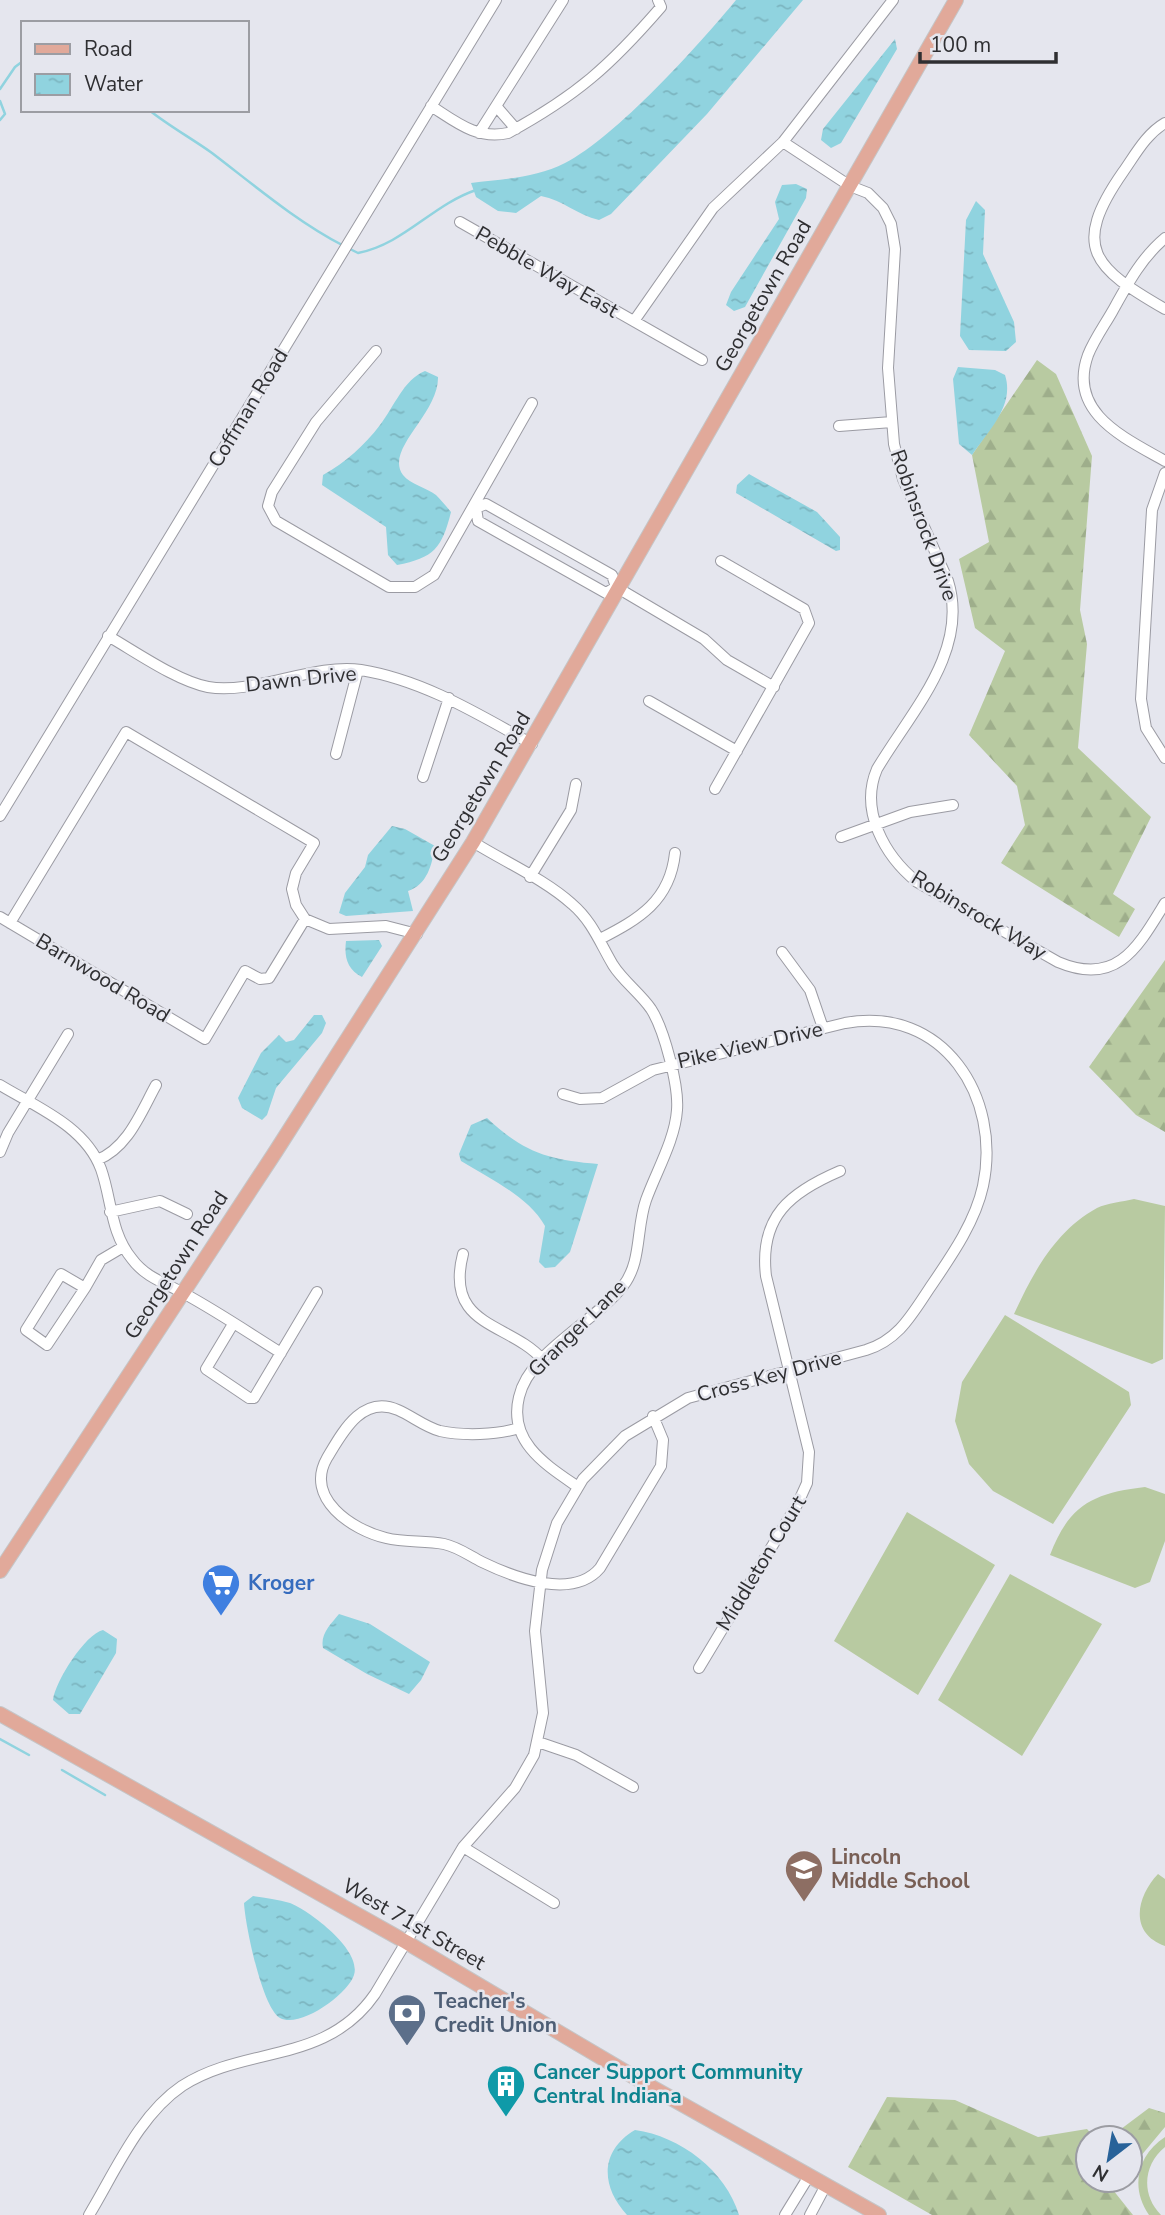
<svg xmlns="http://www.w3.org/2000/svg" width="1165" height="2215" font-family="'Nunito Sans',sans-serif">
<defs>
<pattern id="forest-firs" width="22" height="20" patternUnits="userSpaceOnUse" patternTransform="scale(1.75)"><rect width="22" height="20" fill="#b8caa1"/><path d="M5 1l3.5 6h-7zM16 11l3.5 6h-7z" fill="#9eae8b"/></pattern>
<pattern id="water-ripples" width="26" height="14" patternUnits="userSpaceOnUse" patternTransform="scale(1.75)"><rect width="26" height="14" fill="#90d3df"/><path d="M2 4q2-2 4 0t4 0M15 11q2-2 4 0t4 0" fill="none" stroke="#7cb5c0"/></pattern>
</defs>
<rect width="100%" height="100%" fill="#e5e6ee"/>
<path fill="url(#forest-firs)" d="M1037,360L1056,374L1092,456L1080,610L1087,644L1078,748L1151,817L1113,894L1135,909L1119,937L1001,863L1025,825L1017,786L969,735L1005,651L975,628L959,559L989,542L972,455Z
M1165,960V1132L1136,1115L1089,1067Z
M887,2097L955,2100L1038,2137L1087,2129L1095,2138H1088V2180H1121L1113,2190L1133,2215H932L848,2167Z
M1149,2108L1165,2113V2127L1130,2169V2138H1109Z"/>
<path fill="#b8caa1" d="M1134,1199L1165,1206L1163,1359L1152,1364L1014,1314C1033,1273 1055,1231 1097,1208C1107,1203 1122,1202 1134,1199Z
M1005,1315L1129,1392L1131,1405L1053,1524L993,1491L969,1464L955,1421L962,1382Z
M1145,1487L1165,1494V1541L1150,1582L1135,1588L1050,1555C1069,1505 1093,1493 1145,1487Z
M907,1512L995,1565L918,1695L834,1641Z
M1010,1574L1102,1624L1022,1756L938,1700Z
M1158,1874L1165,1879V1946C1128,1933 1137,1896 1158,1874Z
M1165,2137V2147C1143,2165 1141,2195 1161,2215H1149C1130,2188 1137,2155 1165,2137Z"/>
<path fill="url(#water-ripples)" d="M736,0H803L707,114L611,214L599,220C577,215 563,200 541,196L516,213L498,211L476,197L471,183C503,179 536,178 565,163C616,137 698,46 736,0Z
M895,39L897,49L841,143L831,148L821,140L823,129Z
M796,184L807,189L806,198L745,307L734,311L726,305L731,292L779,219L775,202L782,185Z
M976,201L985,210L983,254L1014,322L1016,342L1006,351L969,350L960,336L966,220Z
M958,367L995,370L1005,375C1015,406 988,431 972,455L959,444L953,379Z
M425,371L438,377C439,414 384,449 403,475C410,484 427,488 436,495C441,500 446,506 451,512C442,548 434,558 397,565L388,555L386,527L322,485L323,475C346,462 364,446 380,425C394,407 404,379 425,371Z
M749,474L817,512L840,537V550L836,551L736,493L737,485Z
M392,826L405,829L435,846C432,865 427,885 408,891L413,911L346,916L339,913L345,893L365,867L368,855Z
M379,940L382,946L362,977C347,969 344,957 346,941Z
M314,1015H322L326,1023L322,1033L276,1088L267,1115L262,1120L242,1108L238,1098L261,1053L279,1035L286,1042L294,1040Z
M487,1118C524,1153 549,1160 598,1164L570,1252L555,1267L545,1268L539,1262L545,1226C528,1196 490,1179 461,1161L459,1154L471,1125Z
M339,1614L370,1624L430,1662L421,1680L409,1694L367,1674L323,1648C320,1634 331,1624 339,1614Z
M103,1630L117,1639L116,1653L80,1714H69L53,1700C55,1682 85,1634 103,1630Z
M253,1896C265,1898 278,1899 290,1903C310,1911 362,1950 354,1975C348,1994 300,2029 280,2018C262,2008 245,1924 244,1903Z
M635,2130C680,2136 726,2171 739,2215H627C601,2187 599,2151 635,2130Z"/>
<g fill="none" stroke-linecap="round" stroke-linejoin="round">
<path stroke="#90d3df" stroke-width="2.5" d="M0,89L15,67L23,61
M0,101L5,114L0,120
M149,110C169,126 191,138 212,153C254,185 297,222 344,246
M350,249L358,253C404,244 432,205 476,190
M0,1739L29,1755
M62,1770L105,1795"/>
<g stroke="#9b9ba3" stroke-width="12">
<path id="minor" d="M431,106C456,122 477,140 508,133C576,96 610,66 661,7L658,0
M496,106L516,129
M1165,123C1146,134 1135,155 1123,172C1070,248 1094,268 1165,309
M479,133L563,0
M783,142L850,186L868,193L883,208L891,224L895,249L888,368L894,444L903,479L948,581C970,651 910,713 877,769C859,811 885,856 917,882L1058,962C1117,987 1138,947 1165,903
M460,222L702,360
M1165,238C1141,258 1127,285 1112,312C1104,326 1094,340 1088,355C1067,413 1125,438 1165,461
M634,321L713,208L783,142L893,0
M376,351L316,422L272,492L268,506L276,521L389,587H415L434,575L532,403
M839,426L892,422
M1165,473L1152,510L1141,699L1146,728L1165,758
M476,508L486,504L612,575L616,587L704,639L727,660L774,687
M476,508L478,521L606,593L616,587
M108,636C136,652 177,681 208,687C254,695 314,663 361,670C423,680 478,714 532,744
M649,701L737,751
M336,754L358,670
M423,777L449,698
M715,789L809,623L804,609L721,561
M0,816L496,0
M841,837L910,812L953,805
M473,842C505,862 544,879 572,904C592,921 600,943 613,965C623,981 640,993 651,1009C664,1029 679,1086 677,1110C675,1140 656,1172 646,1200C636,1228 642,1262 623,1286C595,1322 529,1352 519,1397C508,1442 546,1465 578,1487
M530,877L571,810L576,784
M0,917L205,1039L245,971L260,979L269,978L305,919
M10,923L126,732L314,843L296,873L292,889L296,905L305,919L329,929L386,926L417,934
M600,939C639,919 670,901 675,853
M782,952L810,990L823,1028
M0,1085C36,1107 85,1126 101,1169C112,1200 110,1232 132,1259C146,1278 166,1283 185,1294C218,1312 249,1333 281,1353
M0,1152L8,1133L68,1034
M97,1160C128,1148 141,1112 156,1085
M110,1212L160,1201L187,1214
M463,1254C444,1328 510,1322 543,1360
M61,1274L85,1288L47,1345L26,1330Z
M85,1288L101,1260L123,1247
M233,1324L206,1369L249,1398H254L317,1292
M519,1428C497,1435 463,1436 440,1431C425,1427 412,1416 398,1410C362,1394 342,1433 327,1458C304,1498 352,1530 386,1538C405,1543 425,1540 444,1544C458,1547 470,1556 482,1562C515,1578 573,1600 600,1568L661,1466L663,1440L653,1416
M699,1668L798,1503L807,1483L809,1452L766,1276C759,1216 791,1192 840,1171
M538,1742L576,1755L633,1787
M463,1847L554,1903
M89,2215C115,2172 139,2115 182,2086C246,2045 326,2065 375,1994L463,1847L515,1788L534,1755L543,1713L535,1631L542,1570L557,1523L583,1479L625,1436L688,1398L866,1350C898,1340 911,1316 929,1289C950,1258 975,1223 983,1186C1002,1097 943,1005 845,1023L653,1070L602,1098L580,1099L563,1094
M785,2215L809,2176
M810,2215L826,2185"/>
</g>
<g stroke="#c5c5c6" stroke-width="16">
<path id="major" d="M0,1571L276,1151L473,842L956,0
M0,1714L406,1942L646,2084L879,2215"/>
</g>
<use href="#minor" stroke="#fff" stroke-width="10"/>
<use href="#major" stroke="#e1a99a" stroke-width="14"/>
</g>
<defs>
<g id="supermarket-pin" transform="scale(2.0125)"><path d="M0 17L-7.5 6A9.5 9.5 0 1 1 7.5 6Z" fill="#3f7fe0" stroke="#e5e6ee"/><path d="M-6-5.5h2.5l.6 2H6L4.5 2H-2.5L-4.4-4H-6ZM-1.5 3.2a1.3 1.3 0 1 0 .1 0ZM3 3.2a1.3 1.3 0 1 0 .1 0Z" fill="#fff"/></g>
<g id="school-pin" transform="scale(2.0125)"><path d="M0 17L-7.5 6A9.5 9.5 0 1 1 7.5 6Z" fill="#8d6e63" stroke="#e5e6ee"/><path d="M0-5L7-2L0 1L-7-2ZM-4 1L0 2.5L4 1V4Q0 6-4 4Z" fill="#fff"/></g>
<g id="bank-pin" transform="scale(2.0125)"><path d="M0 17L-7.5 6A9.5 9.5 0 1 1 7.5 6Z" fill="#5c6f8a" stroke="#e5e6ee"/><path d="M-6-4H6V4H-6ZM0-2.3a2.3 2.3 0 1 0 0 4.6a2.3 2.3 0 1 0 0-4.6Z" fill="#fff"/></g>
<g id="building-pin" transform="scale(2.0125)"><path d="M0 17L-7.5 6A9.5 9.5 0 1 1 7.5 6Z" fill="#0f9aa8" stroke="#e5e6ee"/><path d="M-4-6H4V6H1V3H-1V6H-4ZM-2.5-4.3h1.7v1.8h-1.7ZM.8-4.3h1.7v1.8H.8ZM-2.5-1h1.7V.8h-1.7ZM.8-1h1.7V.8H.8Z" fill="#fff"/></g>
</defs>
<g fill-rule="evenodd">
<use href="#supermarket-pin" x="221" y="1583"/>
<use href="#school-pin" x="804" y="1869"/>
<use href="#bank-pin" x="407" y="2013"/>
<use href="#building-pin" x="506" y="2084"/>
</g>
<g text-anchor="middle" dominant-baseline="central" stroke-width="5" stroke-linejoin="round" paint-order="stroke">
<g font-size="21" fill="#2f2f32" stroke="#e5e6ee">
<text transform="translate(547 272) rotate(30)">Pebble Way East</text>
<text transform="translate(763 296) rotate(-60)">Georgetown Road</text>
<text transform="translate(248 408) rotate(-59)">Coffman Road</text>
<text transform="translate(924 525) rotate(70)">Robinsrock Drive</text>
<text transform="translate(301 679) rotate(-6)">Dawn Drive</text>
<text transform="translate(481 787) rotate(-59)">Georgetown Road</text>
<text transform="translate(979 915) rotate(31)">Robinsrock Way</text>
<text transform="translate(103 978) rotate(31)">Barnwood Road</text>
<text transform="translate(750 1045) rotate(-13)">Pike View Drive</text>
<text transform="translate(176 1265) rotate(-57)">Georgetown Road</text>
<text transform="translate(577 1328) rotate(-45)">Granger Lane</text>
<text transform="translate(769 1376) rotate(-15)">Cross Key Drive</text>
<text transform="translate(761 1563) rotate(-59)">Middleton Court</text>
<text transform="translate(414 1924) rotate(30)">West 71st Street</text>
</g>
<g font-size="21" font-weight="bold" fill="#366cbe" stroke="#e5e6ee" text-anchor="start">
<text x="248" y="1583">Kroger</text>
</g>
<g font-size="21" font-weight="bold" fill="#785e54" stroke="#e5e6ee" text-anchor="start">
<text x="831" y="1857">Lincoln<tspan x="831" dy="24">Middle School</tspan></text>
</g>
<g font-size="21" font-weight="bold" fill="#4e5e75" stroke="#e5e6ee" text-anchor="start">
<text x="434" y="2001">Teacher's<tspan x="434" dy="24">Credit Union</tspan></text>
</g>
<g font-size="21" font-weight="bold" fill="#0d838f" stroke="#e5e6ee" text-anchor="start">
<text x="533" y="2072">Cancer Support Community<tspan x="533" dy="24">Central Indiana</tspan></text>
</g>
</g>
<rect x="21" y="21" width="228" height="91" fill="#e5e6ee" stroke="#9c9da3" stroke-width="2"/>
<rect x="35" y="44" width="35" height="10" fill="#e1a99a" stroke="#9c9da3" stroke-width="2"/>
<text x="84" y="56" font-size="21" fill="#2f2f32">Road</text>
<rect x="35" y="74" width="35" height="21" fill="url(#water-ripples)" stroke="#9c9da3" stroke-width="2"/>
<text x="84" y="91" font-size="21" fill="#2f2f32">Water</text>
<g transform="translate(1109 2159) rotate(211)"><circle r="33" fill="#e5e6ee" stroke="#9c9da3" stroke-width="2"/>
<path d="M0-5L12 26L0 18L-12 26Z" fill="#286299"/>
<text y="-10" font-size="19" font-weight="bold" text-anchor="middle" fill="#2f2f32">N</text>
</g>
<path d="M920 52v10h136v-10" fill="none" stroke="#2f2f32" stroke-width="3.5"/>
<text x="930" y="52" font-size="21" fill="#2f2f32" stroke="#e5e6ee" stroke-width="5" paint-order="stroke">100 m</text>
</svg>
